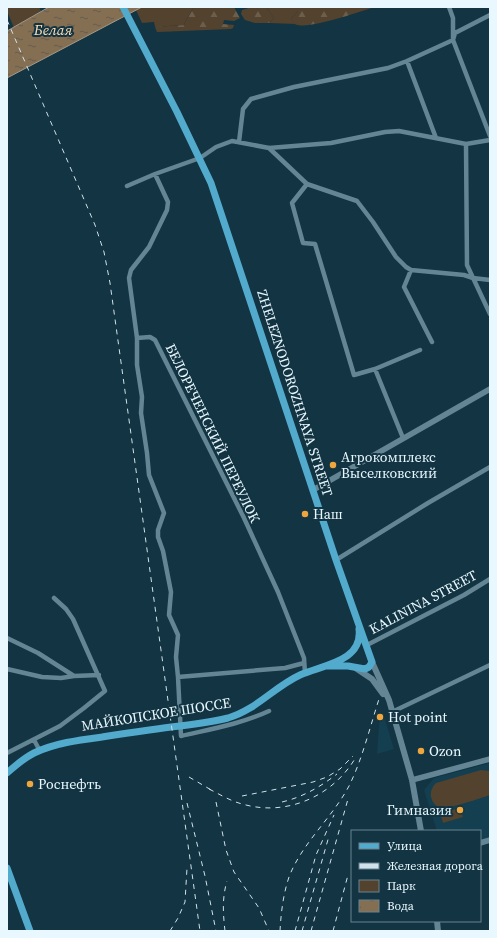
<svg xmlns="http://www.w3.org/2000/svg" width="497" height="938" font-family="'Source Serif 4',serif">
<defs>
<pattern id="forest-firs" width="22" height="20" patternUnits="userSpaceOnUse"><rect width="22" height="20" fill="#52422e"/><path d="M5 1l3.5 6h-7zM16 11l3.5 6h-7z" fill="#6b5e4d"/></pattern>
<pattern id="water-ripples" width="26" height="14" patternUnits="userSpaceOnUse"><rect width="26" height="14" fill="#856f53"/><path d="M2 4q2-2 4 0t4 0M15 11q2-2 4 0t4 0" fill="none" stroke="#665c50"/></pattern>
</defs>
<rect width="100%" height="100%" fill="#133442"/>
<path fill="#133f50" d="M380,713H383L394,749L377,754Z
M490,763V838L480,841V831H437L424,790L434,778Z"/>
<path fill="#52422e" d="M7,7H39L41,11L14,28L7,11Z
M142,7H194L185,22L184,25L155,27L154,22L142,23L136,10Z
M266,7H298V11L291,19L295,24L269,23L274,18Z
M481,770L490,771V795C481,798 449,809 441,808C436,807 432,802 431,797C430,792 432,787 436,783Z
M460,808L463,817L443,823L440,813Z"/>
<path fill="url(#forest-firs)" d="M194,7H234L240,18L234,21L224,20L223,24L234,25L233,28L231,29L157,32L155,27L184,25L185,22Z
M252,7H266L274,18L269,23H255L245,20L241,14L242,10Z
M298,7H375C361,11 306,31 295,24C293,23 292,21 291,19L298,11Z"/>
<path fill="url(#water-ripples)" stroke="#a39887" d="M49,7H142L7,78V31Z"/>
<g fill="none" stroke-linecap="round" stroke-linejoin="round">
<path stroke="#638594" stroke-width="4.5" d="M490,15L455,33L453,40L490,136
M407,61L436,138
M239,142L243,109L251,99L294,87L388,68L407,61L453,40V18L449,7
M466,144L467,265L490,314
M269,148L307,184L357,201L373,222L396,257L406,267L411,270L464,275L473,278L490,280
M155,174L168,202L167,210L149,247L131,270L129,278L137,338V365L142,397L141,413L147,453L149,475L164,513L158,530V537L163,551L171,592L169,615L178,635L176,657L178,677L181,736C211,729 241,724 269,711
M307,184L292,203L303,243L315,244L354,375L375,369L420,350
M127,186L155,174L200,158L216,147L232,141L269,148L331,143L385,132L399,131L466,144L490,140
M411,270L404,287L432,342
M137,338L150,337L155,340L244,518L278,592L304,658L305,673
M375,369L403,438
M336,560L428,503L490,467
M7,638L38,653L74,676L99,675
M367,645L464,595L490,579
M7,669L42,677L61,678L74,676
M178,677L285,668L304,663
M392,712L490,665
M34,740L40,751
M7,753L60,726L84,708L105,691L73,619L66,609L54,598"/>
<path stroke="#638594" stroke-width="5.5" d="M313,490L490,389
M412,780L490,759
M480,843L490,840"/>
<path stroke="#638594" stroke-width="6" d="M372,662L389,700L412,780L421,831
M357,669L372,679L383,694
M437,921L438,931"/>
<path stroke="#52aacd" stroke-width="7" d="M123,7L177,112L211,183L336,560L372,662L369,667L365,669L348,666H327
M7,773C16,765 24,758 34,753C55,743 79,740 102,737C128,733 154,729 180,726C196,724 212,722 228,718C256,710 274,687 300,675C322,665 363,662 359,629
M7,868L30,931"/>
<path stroke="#d1e2ea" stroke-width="1" stroke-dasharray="5 5" stroke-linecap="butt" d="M7,20L95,225L104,252L110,283L200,931
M189,777L213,791
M209,789C221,795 232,802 246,805C289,816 334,795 356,757
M242,796L313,782L327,777L340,769L353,756
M216,802L226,850L234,872L259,908L269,931
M282,802C303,797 320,787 337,774
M187,803L205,876L216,931
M170,931L178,918L185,902L187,868
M225,931C223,913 222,898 227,881
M280,931C281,913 283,895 289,877C302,843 332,818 349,786C362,760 370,727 379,699
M295,931L316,855L334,815
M302,931L329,836
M311,931L348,799
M333,931L348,875"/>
</g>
<g fill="#efa73d" stroke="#133442" stroke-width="1.5">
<circle cx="333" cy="465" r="4"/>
<circle cx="305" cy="514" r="4"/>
<circle cx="380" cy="717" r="4"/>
<circle cx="421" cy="751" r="4"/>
<circle cx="30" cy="784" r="4"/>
<circle cx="460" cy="810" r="4"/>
</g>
<g text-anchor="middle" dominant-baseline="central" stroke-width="4" stroke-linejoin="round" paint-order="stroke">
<g font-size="14" fill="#e9f8ff" stroke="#133442">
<text transform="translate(295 393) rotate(72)">ZHELEZNODOROZHNAYA STREET</text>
<text transform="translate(213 433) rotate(64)">БЕЛОРЕЧЕНСКИЙ ПЕРЕУЛОК</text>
<text transform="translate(423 602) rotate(-28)">KALININA STREET</text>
<text transform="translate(156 714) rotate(-9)">МАЙКОПСКОЕ ШОССЕ</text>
</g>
<g font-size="14" fill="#e9f8ff" stroke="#133442" text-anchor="start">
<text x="341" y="457">Агрокомплекс<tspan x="341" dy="16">Выселковский</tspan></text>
<text x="313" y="514">Наш</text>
<text x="388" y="717">Hot point</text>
<text x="429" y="751">Ozon</text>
<text x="38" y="784">Роснефть</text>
<text x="452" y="810" text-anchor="end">Гимназия</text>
</g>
<g font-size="15" font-style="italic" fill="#feddb6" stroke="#133442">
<text x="53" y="29">Белая</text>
</g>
</g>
<rect width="497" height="938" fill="none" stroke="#e9f8ff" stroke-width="16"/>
<rect x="351" y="830" width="130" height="92" fill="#133442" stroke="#69828e"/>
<rect x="359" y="843" width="20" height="6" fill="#52aacd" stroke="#69828e"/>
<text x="387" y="850" font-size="12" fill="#e9f8ff">Улица</text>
<rect x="359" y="863" width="20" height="6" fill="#d1e2ea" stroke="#69828e"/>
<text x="387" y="870" font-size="12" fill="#e9f8ff">Железная дорога</text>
<rect x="359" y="880" width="20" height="12" fill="#52422e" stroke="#69828e"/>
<text x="387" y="890" font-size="12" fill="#e9f8ff">Парк</text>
<rect x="359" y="900" width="20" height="12" fill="url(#water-ripples)" stroke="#69828e"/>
<text x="387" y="910" font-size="12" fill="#e9f8ff">Вода</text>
</svg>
